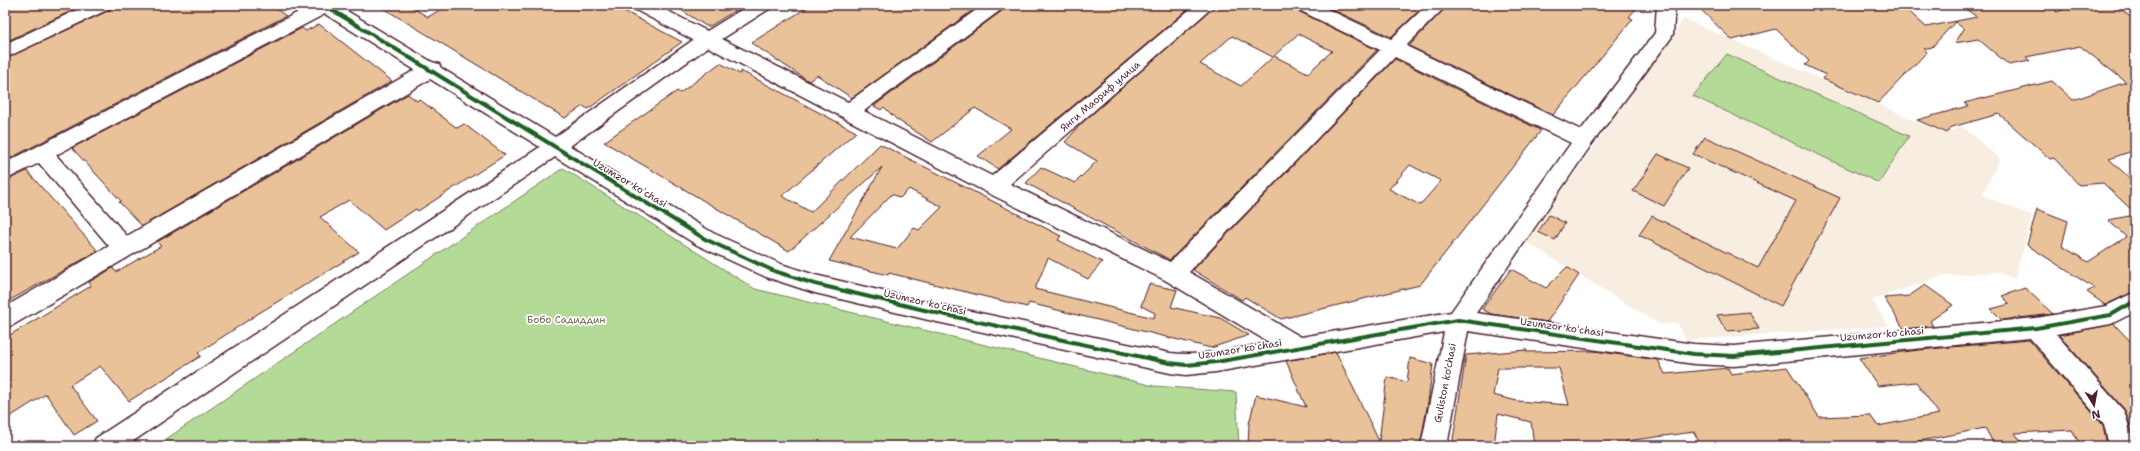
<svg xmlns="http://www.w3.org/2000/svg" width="2140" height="451" font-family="'Shantell Sans',sans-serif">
<rect width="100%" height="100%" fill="#fff"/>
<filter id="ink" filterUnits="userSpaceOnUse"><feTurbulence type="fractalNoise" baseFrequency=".025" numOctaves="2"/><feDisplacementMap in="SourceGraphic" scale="8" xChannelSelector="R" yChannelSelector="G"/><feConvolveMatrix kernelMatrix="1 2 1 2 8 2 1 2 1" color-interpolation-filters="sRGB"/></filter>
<g filter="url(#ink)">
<path fill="#f8ede1" d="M1684,19L1946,134L1962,126L2000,159L1982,195L2032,216L2015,279L1997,272L1942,276L1872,300L1888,326L1686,340L1677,323L1659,324L1526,242Z"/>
<path fill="#b3db97" stroke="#7e7d61" d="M1727,54L1909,136L1879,183L1693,96Z
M563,168L755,289L1154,386L1236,392L1239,446H156Z"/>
<path fill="#e9c29a" stroke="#4a1f2b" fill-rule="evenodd" d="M5,5H84L5,42Z
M112,5H271L286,16L5,161V59L110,10Z
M378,5H408L428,17L448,5H613L682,42L588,109L583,106L565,118Z
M673,5H744L710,26H706Z
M811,5H980L852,98L817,75L809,81L807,80L751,43Z
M1005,5H1193L998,169L978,156L1011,129L975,108L932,142L896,119L884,107L881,110L874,106L1003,10Z
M1216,5H1294L1296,10L1377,50L1170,260L1026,183L1041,167L1075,183L1097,161L1065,142L1082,123ZM1298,34L1332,51L1308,73L1274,56ZM1232,36L1273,57L1241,86L1200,64Z
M1323,5H1425L1391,37Z
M1448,5H1639L1629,17L1633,19L1553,115L1409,46Z
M1696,5H1821L1824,7L1836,5H1902L1926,27L1977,17L1960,5H2056V12L2077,5H2116L2135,21V150L2109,159L2135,183V213L2103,183L2079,185L2054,158L2050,159L1999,114L1952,127L1947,133L1917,120L1968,106L1964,103L2052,81L2073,100L2126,82L2080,46L2026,57L2030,61L2009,65L1978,39L1955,43L1964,29L1955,22L1932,47L1924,49L1927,52L1878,103L1823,79L1826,75L1805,65L1809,61L1776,29L1732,40Z
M319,24L392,81L142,226L119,202L121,201L72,148L302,28L306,31Z
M1395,59L1540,130V132L1420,285L1281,319L1245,297L1242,300L1193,270ZM1410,165L1441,181L1420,205L1389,189Z
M720,63L740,74L741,71L856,132L782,196L811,212L880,144L1061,236L1058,240L1102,262L1088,279L1048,258L1035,289L1154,318L1155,313L1141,306L1149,284L1177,290L1171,307L1220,318L1249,335L1211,348L1029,303L1027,307L889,273L888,275L829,261L882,167L789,251L604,142L677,91L680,93ZM909,189L942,207L919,230L914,228L897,249L850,237L892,194L900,198Z
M408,94L417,101L419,99L457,128L464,124L505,155L418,211L416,209L384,230L349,200L320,217L359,252L259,313L198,353L201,356L129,401L100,366L70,385L97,421L74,435L46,394L5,420V338L91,286L89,282L113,268L116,272L161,246L157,242Z
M1705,137L1840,198L1781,306L1639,235L1652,216L1758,268L1796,201L1693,154Z
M1658,154L1688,168L1664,206L1633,191Z
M27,171L98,251L5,303V181Z
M2037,209L2068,221L2062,246L2088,262L2126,237L2108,220L2135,215V291L2105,305L2087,292L2094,288L2027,245Z
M1549,215L1565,223L1555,240L1538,232Z
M1567,267L1579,275L1547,322L1491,314L1482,309L1511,269L1546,288Z
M1925,285L1953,305L1930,321L1933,326L1904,329L1884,298L1909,296Z
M2025,288L2053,314L2002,320L1991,309L2010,304L2002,296Z
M1749,312L1759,329L1726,331L1717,315Z
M2114,324L2135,346V441L2125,410L2059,335Z
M2029,340L2103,425L2107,446H2081L2072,430L2015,433L2024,446H1995L1985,428L1910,443L1912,446H1701L1694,432L1626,441V446H1534L1531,422L1498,414L1494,446H1452L1466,355L1527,350L1526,352L1594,351L1658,360L1665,374L1728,368L1731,374L1787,367L1819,417L1870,415L1878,426L1939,414L1916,382L1878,386L1859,358L1919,350ZM1498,368H1559L1569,405L1517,401L1493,395Z
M1336,352L1379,441L1387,377L1407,382L1410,358L1433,364L1428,402L1420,446H1248L1249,424L1256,395L1306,407L1286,361Z"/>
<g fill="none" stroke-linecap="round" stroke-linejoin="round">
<g stroke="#4a1f2b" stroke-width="3">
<path id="minor" d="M87,5H111L109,9L5,58V44Z
M312,5H337L432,62L439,64L441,68L555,137L693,40L634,9L632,5H656L707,31L749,5H771L769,9L722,39L848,102L983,5H1004L1002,9L864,111L992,176L1195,5H1215L1010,184L1170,262L1380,50L1297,9L1295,5H1319L1391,39L1427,5H1447L1406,46L1581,130L1655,33L1657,5H1675L1673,34L1671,38L1591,145L1476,313L1694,344L1734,346L2036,318L2106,306L2135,292V312L2111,324L2056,334L2124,411L2135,446H2109L2104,424L2030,338L1734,366L1694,364L1468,331L1447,446H1421L1444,332L1216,372L1186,375L1170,373L937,322L815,293L766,277L697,245L555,157L126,446H92L96,438L540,147L430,79L13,325L5,327V307L109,246L39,163L5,180V163ZM325,14L415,70L127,236L56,155ZM708,47L986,192L1165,280L1270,343C1237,348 1203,357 1170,353L937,304L815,275L781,264L713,233L570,146ZM1395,57L1571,143L1451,312L1301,337L1189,272Z"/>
</g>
<use href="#minor" fill="#fff" fill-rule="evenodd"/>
<g stroke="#fff" stroke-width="6">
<path id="cycleway" d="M324,5L705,239L774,271L815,284L937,313L1170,363L1186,365L1216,362L1458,320L1694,354L1734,356L2036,328L2111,315L2135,301"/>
</g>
<use href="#cycleway" stroke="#1b5e20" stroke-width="4"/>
</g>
</g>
<g text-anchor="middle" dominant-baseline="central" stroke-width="3.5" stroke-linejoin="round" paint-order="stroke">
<g font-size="10" fill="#4a1f2b" stroke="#fff">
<text transform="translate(1100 96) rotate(-41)">Янги Маориф улица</text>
<text transform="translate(630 183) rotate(31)">Uzumzor koʻchasi</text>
<text transform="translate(925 302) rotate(13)">Uzumzor koʻchasi</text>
<text transform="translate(1562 327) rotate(8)">Uzumzor koʻchasi</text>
<text transform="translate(1882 334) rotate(-5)">Uzumzor koʻchasi</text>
<text transform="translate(1240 349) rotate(-9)">Uzumzor koʻchasi</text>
<text transform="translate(1445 383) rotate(-79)">Guliston ko'chasi</text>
</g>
<g font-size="10" fill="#6a574b" stroke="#fff">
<text x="566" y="319">Бобо Садиддин</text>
</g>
</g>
<rect width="2140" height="451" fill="none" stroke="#fff" stroke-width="20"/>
<rect x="10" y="10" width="2120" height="431" fill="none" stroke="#4a1f2b" stroke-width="1.5" filter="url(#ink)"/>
<g transform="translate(2094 405) rotate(169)" stroke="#ffffff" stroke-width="3" paint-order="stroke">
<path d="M0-3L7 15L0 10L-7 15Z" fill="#4a1f2b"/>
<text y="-6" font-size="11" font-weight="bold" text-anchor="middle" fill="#4a1f2b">N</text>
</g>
</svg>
